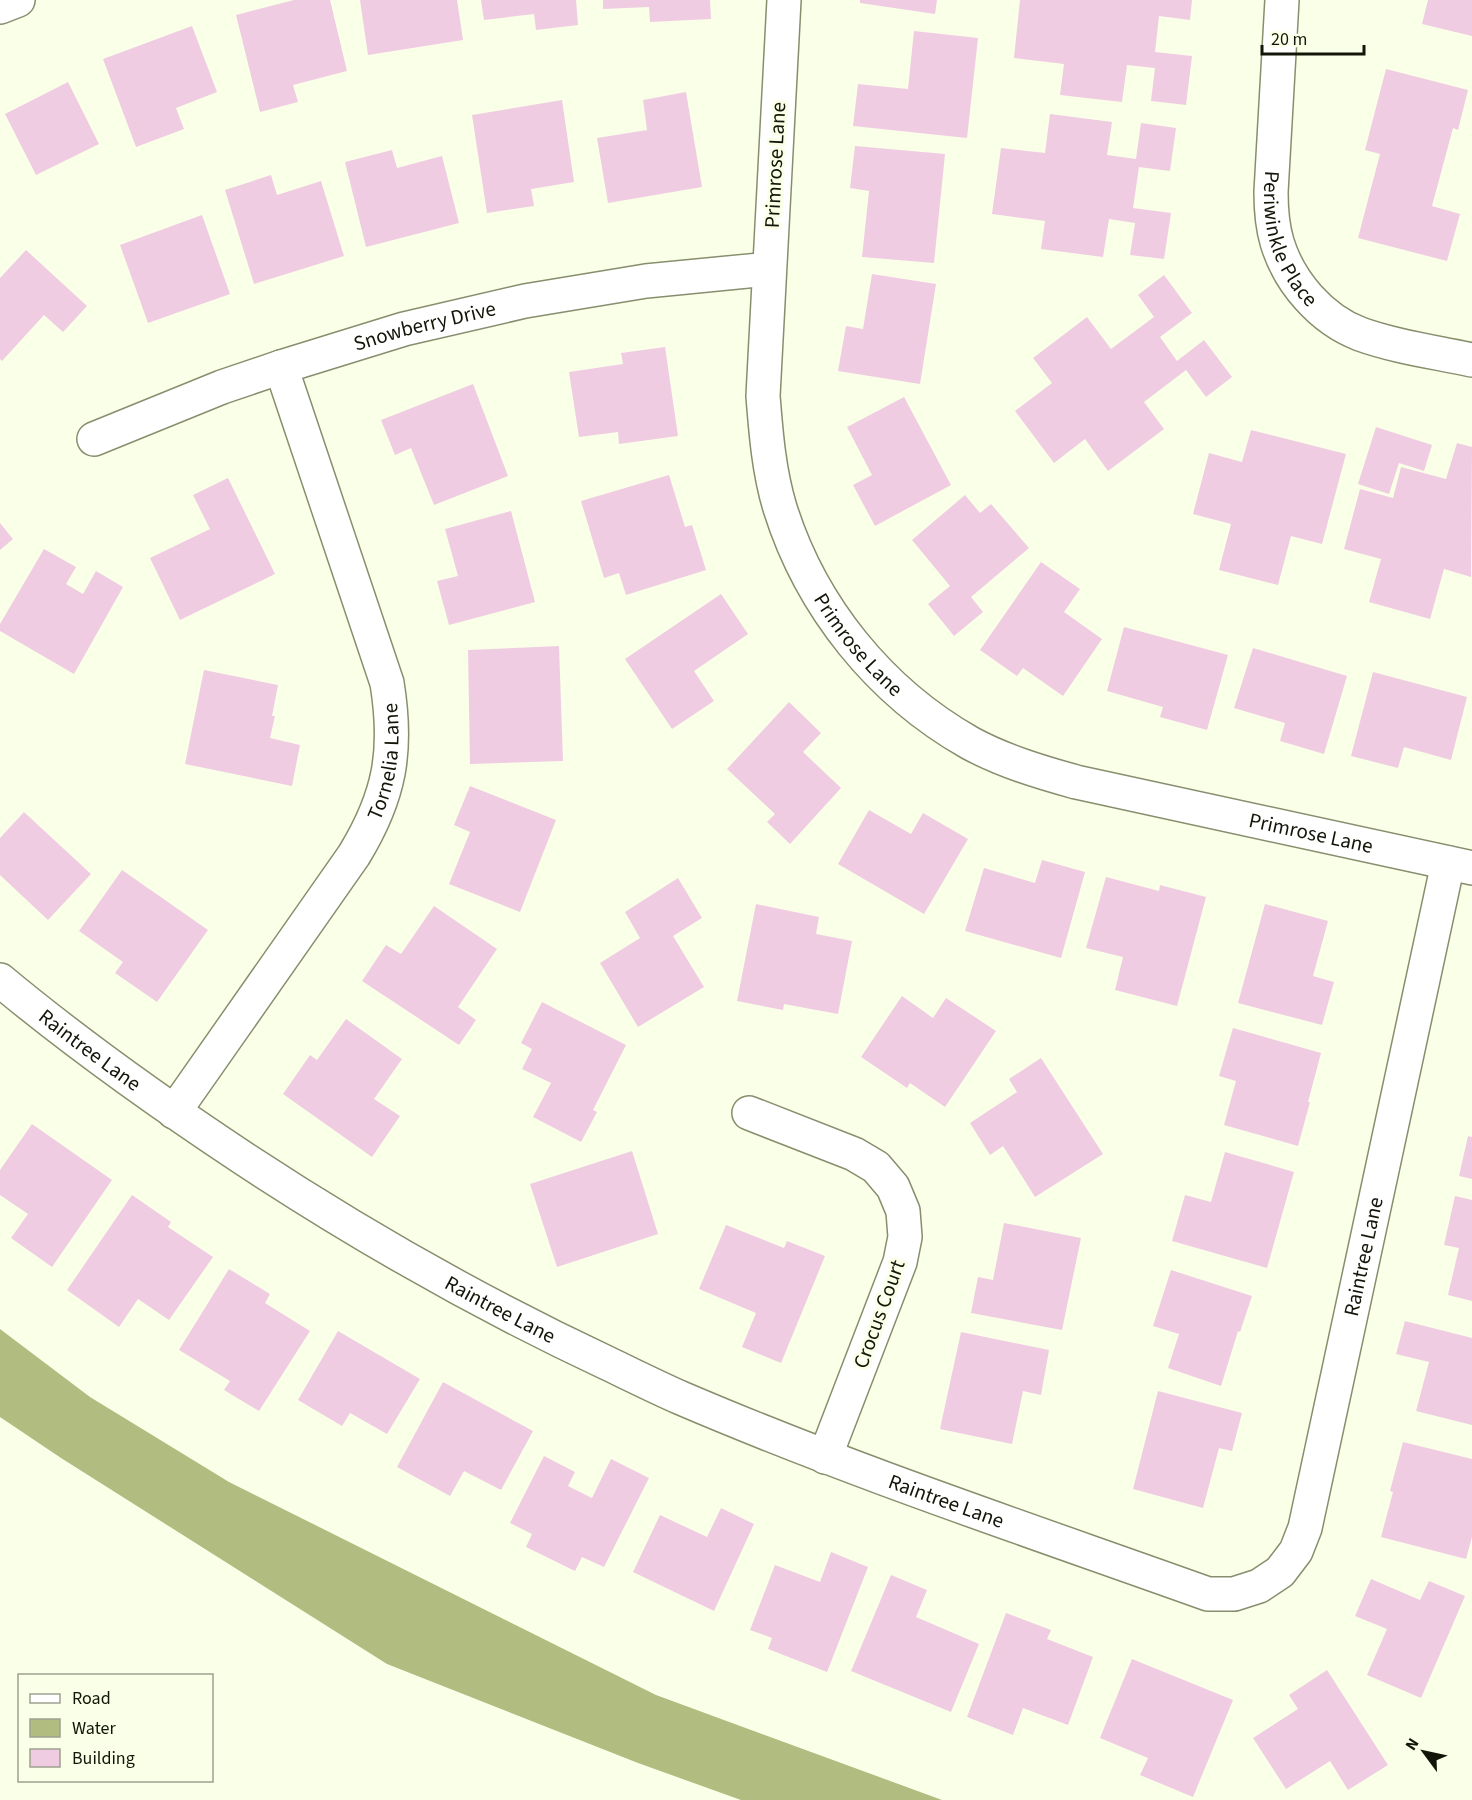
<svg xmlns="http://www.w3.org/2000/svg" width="1472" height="1800" font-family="'Source Sans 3',sans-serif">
<rect width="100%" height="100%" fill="#faffe8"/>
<path fill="#b1bc80" d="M0,1329L90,1397L229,1482L656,1695L942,1800H741L638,1763L387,1664L61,1458L0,1417Z"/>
<path fill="#f0cce3" d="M294,0H330L347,71L293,85L298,102L260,112L236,15Z
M360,0H457L463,40L368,55Z
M481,0H576L578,25L536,30L534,14L484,20Z
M603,0H710L711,19L650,22L649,7L603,9Z
M860,0H937L935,14L860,3Z
M1020,0H1192L1190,20L1159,16L1155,52L1192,56L1186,105L1151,101L1155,68L1127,65L1122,102L1060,95L1064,64L1014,58Z
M1428,0H1472V36L1422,24Z
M192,26L217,92L176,108L184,129L136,147L103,59Z
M914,31L978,38L967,138L853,126L858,84L908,89Z
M1386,69L1468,90L1458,130L1453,128L1432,206L1460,214L1447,261L1358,238L1380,154L1365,150Z
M68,82L99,144L36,175L5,114Z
M686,92L702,187L608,203L597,138L647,130L643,100Z
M562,100L574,182L531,189L534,206L487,213L472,115Z
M1050,114L1112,122L1107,155L1136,159L1141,123L1176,128L1170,171L1139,167L1133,208L1171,213L1164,259L1130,255L1135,223L1109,219L1103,257L1041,249L1045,221L992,214L1001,148L1045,153Z
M855,146L945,154L934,263L862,257L869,191L850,188Z
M392,150L397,168L442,156L459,223L366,247L345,162Z
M271,175L277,195L321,181L344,256L254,284L225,190Z
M202,215L230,294L148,323L120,245Z
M26,250L87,306L63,332L44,315L2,361L0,359V278Z
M872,274L936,284L920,384L838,371L846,326L863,329Z
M1164,275L1192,313L1160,337L1177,361L1204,340L1232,377L1206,397L1186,370L1144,402L1164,429L1108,471L1085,439L1054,463L1015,411L1052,383L1033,358L1087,317L1111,349L1154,317L1138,295Z
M665,347L678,436L619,444L618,432L579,437L569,372L623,364L621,353Z
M473,384L508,476L434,505L411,448L395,455L381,420Z
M904,397L951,485L875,526L853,485L872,475L847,427Z
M1376,427L1432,445L1424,471L1399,463L1389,494L1358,484Z
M1251,430L1346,454L1322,544L1291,536L1278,585L1219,570L1231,524L1193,514L1209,453L1242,462Z
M1457,443L1472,447L1471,577L1444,569L1430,619L1369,602L1381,559L1344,549L1360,489L1393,498L1401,467L1446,479Z
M669,475L685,527L692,525L706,570L626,595L619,573L604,578L581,501Z
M228,478L275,574L180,620L150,558L210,529L193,495Z
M965,495L980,513L991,504L1029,548L971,597L983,612L954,636L928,604L950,586L912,540Z
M511,511L535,602L449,625L437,581L458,576L445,529Z
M0,523L13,539L0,550Z
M44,549L76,567L66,584L83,594L96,571L123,587L74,674L0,631V624Z
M1041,562L1080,589L1064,612L1102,639L1063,696L1023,668L1017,676L980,650Z
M721,594L748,634L694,671L714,701L672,729L625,659Z
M1124,627L1228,655L1207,730L1160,717L1163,707L1107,691Z
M559,646L563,761L470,764L468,650Z
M1253,648L1347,676L1324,754L1280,741L1285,723L1234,708Z
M204,670L278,685L272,716H275L270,738L300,745L292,786L185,764Z
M1373,672L1467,697L1451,760L1404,747L1398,768L1351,756Z
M789,702L821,733L803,752L841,788L790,844L767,822L775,814L727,769Z
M470,786L556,820L520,912L449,884L470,832L454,825Z
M869,810L911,834L923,813L968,839L924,914L838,864Z
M24,812L91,874L48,920L0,875V838Z
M1042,860L1085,872L1061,958L965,931L984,868L1035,883Z
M122,870L208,930L157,1002L115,973L123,962L79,931Z
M1106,877L1159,891L1160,885L1206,897L1177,1006L1115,990L1123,957L1086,948Z
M678,878L702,918L673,936L704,987L638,1027L600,963L640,938L625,912Z
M756,904L819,917L816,934L852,941L838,1014L784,1004L783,1010L737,1001Z
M1265,904L1328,921L1313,976L1334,982L1322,1025L1238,1003Z
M434,906L497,949L458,1007L476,1020L459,1045L362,981L386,945L401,954Z
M902,996L933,1018L946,998L996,1031L945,1107L910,1083L907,1088L861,1057Z
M542,1002L626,1045L593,1110L597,1112L581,1142L533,1117L551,1083L522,1069L532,1049L521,1043Z
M346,1019L402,1059L374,1099L400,1116L372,1157L283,1094L310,1055L317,1060Z
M1233,1028L1321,1053L1308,1102H1310L1298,1146L1224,1125L1236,1081L1219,1076Z
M1041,1058L1103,1154L1035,1197L1003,1146L990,1155L970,1123L1017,1092L1009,1079Z
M32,1124L112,1180L52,1267L11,1238L28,1214L0,1195V1170Z
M1468,1136L1472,1137V1179L1459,1176Z
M632,1151L658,1234L557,1267L530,1184Z
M1225,1152L1294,1172L1267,1268L1172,1241L1185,1195L1211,1202Z
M132,1195L171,1222L168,1227L213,1257L169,1320L138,1299L119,1327L67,1290Z
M1455,1196L1472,1200V1301L1448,1295L1459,1248L1444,1245Z
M1004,1223L1081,1238L1062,1330L971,1313L978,1277L993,1280Z
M726,1225L784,1248L787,1241L825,1256L781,1363L742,1347L756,1313L699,1289Z
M229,1269L270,1294L265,1303L310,1331L259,1411L224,1390L230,1381L179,1350Z
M1171,1270L1252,1296L1240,1332L1238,1331L1221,1386L1168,1368L1179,1334L1153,1326Z
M1405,1321L1472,1338V1425L1416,1411L1429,1362L1396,1354Z
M338,1331L420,1379L387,1434L350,1413L342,1426L298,1400Z
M961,1332L1049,1350L1041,1395L1023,1391L1012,1444L940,1429Z
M443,1382L533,1431L501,1490L464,1471L450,1496L397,1467Z
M1158,1391L1242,1413L1232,1451L1219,1448L1203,1508L1133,1489Z
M1403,1442L1472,1459V1537L1466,1559L1381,1537L1393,1492L1390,1491Z
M544,1456L575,1472L568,1486L592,1498L611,1459L649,1478L604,1567L582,1557L575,1571L526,1547L532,1534L510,1523Z
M721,1508L754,1524L714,1611L633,1572L660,1515L707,1537Z
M831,1552L868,1567L827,1672L768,1649L772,1638L750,1630L775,1565L820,1582Z
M891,1575L927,1590L916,1617L979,1644L951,1712L851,1671Z
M1371,1579L1420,1600L1429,1581L1465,1596L1421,1698L1367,1675L1387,1629L1355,1616Z
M1006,1613L1051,1630L1047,1639L1093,1657L1068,1725L1023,1708L1013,1735L967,1717Z
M1132,1659L1233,1700L1193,1797L1140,1775L1148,1758L1100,1738Z
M1327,1670L1388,1765L1348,1790L1330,1761L1286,1789L1253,1738L1298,1709L1289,1695Z"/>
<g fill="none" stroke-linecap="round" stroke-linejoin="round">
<g stroke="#888e6d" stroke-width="36">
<g id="street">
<path id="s1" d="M784,0L763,396C766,434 769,472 780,508C811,607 880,692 970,743C1003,761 1040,772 1076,782L1472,868"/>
<path id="s2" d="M1282,0L1271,192C1271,209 1272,225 1277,242C1289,282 1321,319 1360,334C1396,347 1435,352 1472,360"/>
<path d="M0,7L18,0"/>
<path id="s3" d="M94,439L222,387L281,367L404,329L525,301L646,281L769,269"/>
<path id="s4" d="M0,980C77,1044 160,1103 243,1158C360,1235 481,1304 607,1363C632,1375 656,1387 681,1398C854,1472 1032,1531 1208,1594H1234L1259,1586L1280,1572L1296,1551L1305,1528L1448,863"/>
<path id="s5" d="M174,1112L354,855C390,796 398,751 387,683L281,367"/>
<path d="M749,1113L854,1154L876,1167L893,1187L903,1211L905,1237L900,1262L825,1457"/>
</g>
</g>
<use href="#street" stroke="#fff" stroke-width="33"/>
</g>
<g text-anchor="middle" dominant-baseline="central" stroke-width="6" stroke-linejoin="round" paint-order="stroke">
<g font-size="21" fill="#121508" stroke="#faffe8">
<text transform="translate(775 165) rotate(-87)">Primrose Lane</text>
<text stroke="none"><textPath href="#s2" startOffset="243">Periwinkle Place</textPath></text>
<text stroke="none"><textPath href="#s3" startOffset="350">Snowberry Drive</textPath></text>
<text stroke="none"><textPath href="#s1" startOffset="669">Primrose Lane</textPath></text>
<text stroke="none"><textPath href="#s5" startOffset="414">Tornelia Lane</textPath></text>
<text stroke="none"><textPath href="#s1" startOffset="1173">Primrose Lane</textPath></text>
<text stroke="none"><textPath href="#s4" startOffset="114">Raintree Lane</textPath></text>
<text stroke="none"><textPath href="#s4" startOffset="1770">Raintree Lane</textPath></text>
<text stroke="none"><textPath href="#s4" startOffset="600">Raintree Lane</textPath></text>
<text transform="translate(879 1314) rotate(-70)">Crocus Court</text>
<text stroke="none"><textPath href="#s4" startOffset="1086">Raintree Lane</textPath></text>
</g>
</g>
<rect x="18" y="1674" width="195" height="108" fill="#faffe8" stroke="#9da18e" stroke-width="1.5"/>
<rect x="30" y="1694" width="30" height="9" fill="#ffffff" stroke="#9da18e" stroke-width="1.5"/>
<text x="72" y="1704" font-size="18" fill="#121508">Road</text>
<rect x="30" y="1719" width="30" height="18" fill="#b1bc80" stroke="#9da18e" stroke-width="1.5"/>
<text x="72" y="1734" font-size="18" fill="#121508">Water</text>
<rect x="30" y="1749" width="30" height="18" fill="#f0cce3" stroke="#9da18e" stroke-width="1.5"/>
<text x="72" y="1764" font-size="18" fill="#121508">Building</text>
<g transform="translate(1424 1752) rotate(303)" stroke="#faffe8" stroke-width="4.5" paint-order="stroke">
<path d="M0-4.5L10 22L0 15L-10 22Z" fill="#121508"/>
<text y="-9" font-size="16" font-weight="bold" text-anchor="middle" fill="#121508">N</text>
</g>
<path d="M1262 45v9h102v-9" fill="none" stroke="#121508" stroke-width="3"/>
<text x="1271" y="45" font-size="18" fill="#121508" stroke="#faffe8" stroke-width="4.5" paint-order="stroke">20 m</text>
</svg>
